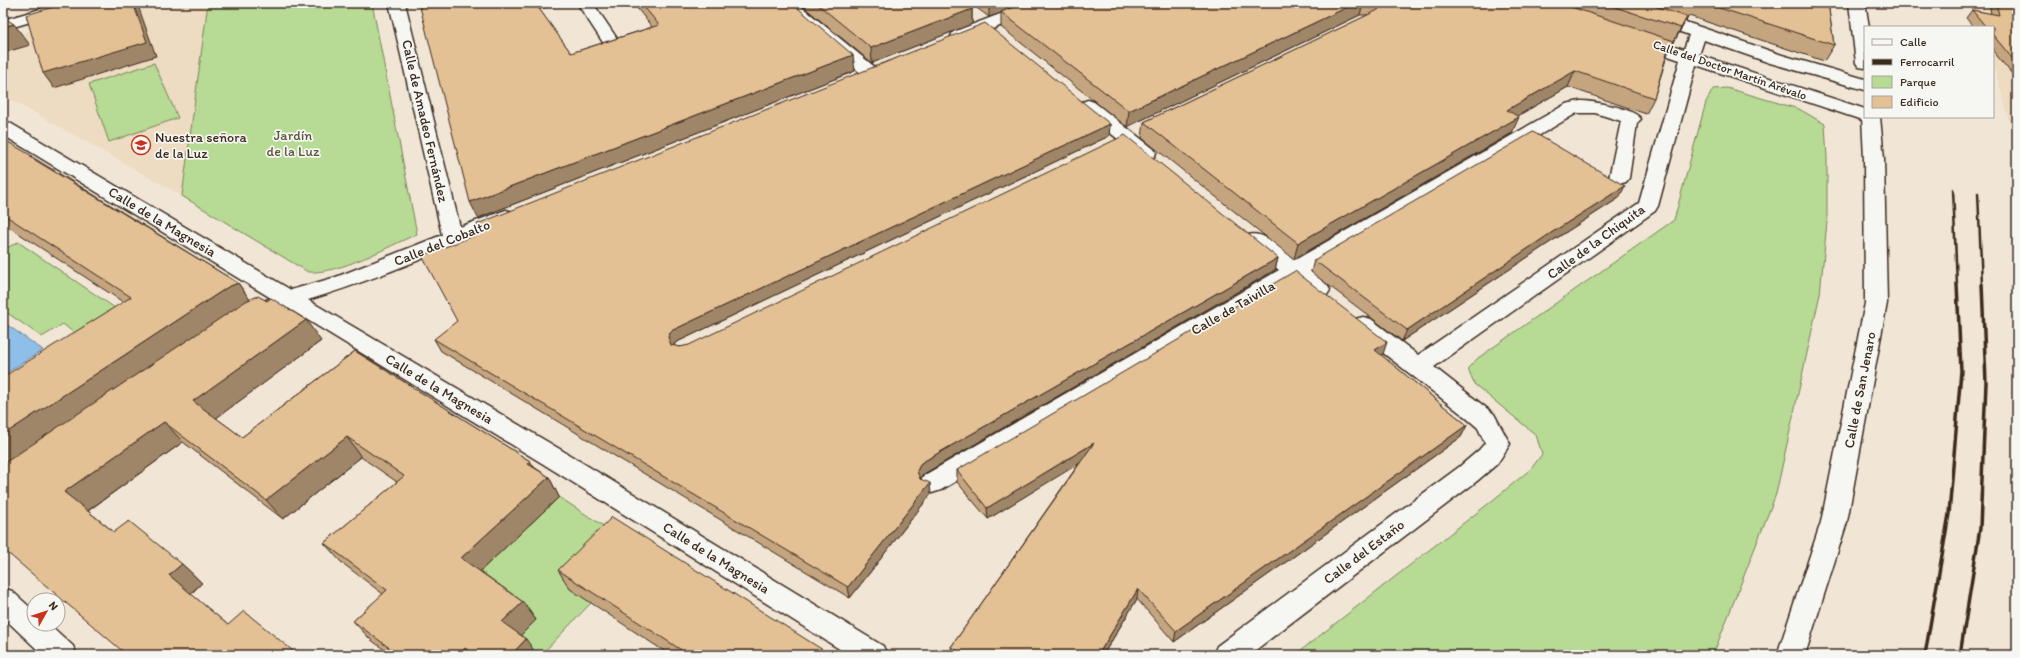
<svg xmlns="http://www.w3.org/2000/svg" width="2020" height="658" font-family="Itim,sans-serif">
<rect width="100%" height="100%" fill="#f1e6d6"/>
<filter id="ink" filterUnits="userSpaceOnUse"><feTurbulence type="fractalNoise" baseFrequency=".025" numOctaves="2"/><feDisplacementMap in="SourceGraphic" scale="8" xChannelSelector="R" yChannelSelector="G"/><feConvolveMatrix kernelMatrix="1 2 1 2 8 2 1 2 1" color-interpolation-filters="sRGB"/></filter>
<g filter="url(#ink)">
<path fill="#eddbc2" d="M125,3H208L182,196L3,95V39Z
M1980,3H2017V150L1993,62V27H1985Z"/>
<path fill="#b7da94" stroke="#798259" d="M208,3H372L417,234C387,247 340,274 308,272L182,196Z
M154,63L178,118L109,142L89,84Z
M1727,88L1799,109L1825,124L1827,158V222L1820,294L1776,494L1713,655H1295L1488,504L1531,469L1542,454L1536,435L1474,384L1468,368L1478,358L1674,220L1706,102L1713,89Z
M18,242L124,314L82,340L63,324L42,337L3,310V250Z
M559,497L622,538L591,603L541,655H535L515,641L535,620L452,563Z"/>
<path fill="#8dbfe9" stroke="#6c8398" d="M3,322L43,350L3,375Z"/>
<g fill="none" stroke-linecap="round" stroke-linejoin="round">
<g stroke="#3b2a1e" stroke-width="3">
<path id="street" d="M61,3H87L85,6L3,30V20Z
M389,3H405L460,227L506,210L513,212L516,217L513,222C445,249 378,279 308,300L563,451L883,646L887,655H849L545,465L288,308C274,314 258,326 243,322L240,316L243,310L271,298L3,135V121L10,123L291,290L336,277L442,235Z
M577,3H593L620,43L618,47L612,48L606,47Z
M779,3H797L876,68L879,72L876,76L870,77L864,76Z
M1029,3H1052L1050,6L965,40L959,41L953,40L951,36L953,32Z
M1606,3H1630L1782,55L1865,79V90L1770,63L1704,40L1699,55L1865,109V117H1873L1865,121L1859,119L1696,65L1658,206L1655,211L1434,367L1494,414L1510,444L1497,464L1477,481L1249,655H1213L1217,646L1459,467L1479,450L1485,443L1478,428L1463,415L1355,331L1352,325L1355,319L1363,317L1371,319L1418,355L1639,203L1680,60L1635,45L1633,41L1635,37L1641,36L1684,49L1689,35L1608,6Z
M1088,100L1094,102L1154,149L1156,153L1154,157L1147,159L1140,157L1082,110L1079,106L1082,102Z
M1580,101C1593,101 1634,108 1641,119L1637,123L1629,178L1626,182L1619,184L1612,182L1609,178L1621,121L1595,113H1577L1310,271L1327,285L1330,290L1327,295C1312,300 1304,290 1293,281L941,490L932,493L923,490L920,483L923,476L1279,270L1248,245L1245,240L1248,235C1265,230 1282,250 1295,260L1566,104Z
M3,588L12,591L34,611V624H49L73,646L77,655H43L3,617Z"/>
</g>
<g stroke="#3b2a1e" stroke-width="3">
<path id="secondary" d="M1849,3H1865L1869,27H1865V68L1859,67L1856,63Z
M1865,113V117H1880L1884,159L1887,303L1847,522L1805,655H1777L1821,522L1865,303L1864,159L1862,117Z"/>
</g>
<use href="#street" fill="#f6f6f2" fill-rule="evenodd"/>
<use href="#secondary" fill="#f6f6f2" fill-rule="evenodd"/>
<path stroke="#3b2a1e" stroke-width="2.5" d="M1953,189L1957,285
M1978,193L1982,285"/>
<path stroke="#3b2a1e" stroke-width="3.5" d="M1925,655L1949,514L1961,371L1957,284
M1960,655L1980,528L1986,383L1982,284"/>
</g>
<path fill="#c4a580" stroke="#3b2a1e" d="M633,3H792L855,71L478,218L539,9L571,53L652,27Z
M799,3H965L972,9V24L872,63Z
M970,3H1828L1834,45L1824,61L1689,16L1686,21L1685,20L1668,53L1654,98L1646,114L1568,87L1517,116L1512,133L1294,259L1142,138L1144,122L1368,15H1360L1127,127L1001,27V13L989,17Z
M1989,3H2017V7L2004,4L2005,5L2017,7V80L1993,51V27H1974L1966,18L1972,10L1991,14Z
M1110,124L1109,136L675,343L674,346L680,347L1278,258L1275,270L922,475L920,479L931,494L850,598L441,351L434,339Z
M3,139L238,283L250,300L321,341L216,418L242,437L355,351L530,461L534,467L549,477L559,497L480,571L523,602L536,620L520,635L537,655H391L370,639L353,621L383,594L341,562L324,543L397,482L361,457L283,519L183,442L88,511L114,532L182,564L202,583L191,594L228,625L298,655L3,549L123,302L3,223Z
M1619,198L1546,245L1402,341L1311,272L1314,260Z
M1383,354L1381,355L1467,425L1461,437L1174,642L1137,599L1103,655H952L951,647L1080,462L988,519L957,482V470Z
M558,570L831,655H670L570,589Z"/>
<path fill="#a08668" stroke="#3b2a1e" d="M133,3H137L156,56L54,88L43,73Z
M532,3H560L534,11Z
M989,3H1026L1001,12V13L989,17Z
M1356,3H1363L1360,15L1127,127L1129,111Z
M972,9V24L872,63L871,48Z
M1687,17L1679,33L1673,44L1681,28Z
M14,24L30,45L3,53V27Z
M853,55L855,71L478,218L470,202Z
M1575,71L1568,87L1500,126L1507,110Z
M1519,117L1512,133L1294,259L1298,243Z
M1110,124L1109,136L675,343L672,349L668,337L671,331Z
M1625,186L1619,198L1546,245L1402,341L1407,330L1551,233Z
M1278,258L1275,270L922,475L919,482L917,471L921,463Z
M238,283L253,304L3,470V435L228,287Z
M306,320L321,341L211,422L193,401Z
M1387,342L1383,354L1370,363L1375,350Z
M164,422L183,442L86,512L64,492Z
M1467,425L1461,437L1174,642L1176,631Z
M347,437L361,457L283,519L266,500Z
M1094,443L1093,455L988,519L987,508Z
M530,461L541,481L528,464Z
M549,477L559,497L474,577L461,558Z
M930,483L931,494L850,598L848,587Z
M182,564L202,583L190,594L169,575Z
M1138,589L1137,599L1103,655H1098Z
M523,602L536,620L515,641L502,622Z
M526,639L537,655H511Z
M465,648L470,655H458Z"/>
<path fill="#e4c095" stroke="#3b2a1e" d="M67,3H133L147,42L43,73L26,15Z
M419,3H535L571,53L659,25L641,3H792L853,55L470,202Z
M816,3H965L972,9L871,48Z
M1023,3H1356L1129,111L1001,12Z
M1380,3H1559L1674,41L1668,50L1654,98L1575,71L1507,110L1519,117L1298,243L1144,122L1378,10L1381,4Z
M1602,3H1646L1687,17L1681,28Z
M1688,3H1695L1694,5Z
M1704,3H1828L1834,45Z
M1996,3H2004L2005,5L2017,7V64L1993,35V27H1986L1972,10L1999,15Z
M3,17L14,24L3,27Z
M985,23L1110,124L671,331L668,337L671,345L680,347L689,345L1125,135L1278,258L921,463L917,471L920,479L930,483L848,587L434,339L457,321L422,256L479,234L477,224Z
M1533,132L1625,186L1551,233L1407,330L1314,260Z
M3,139L32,156L30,157L238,283L228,287L3,435V377L131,297L3,214Z
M1295,271L1387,342L1375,350L1467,425L1176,631L1138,589L1098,655H964L951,647L1094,443L987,508L957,470Z
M258,296L267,301L271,298L306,320L193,401L242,437L355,351L530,461L528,464L549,477L461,558L523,602L502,622L526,639L511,655H474L465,648L458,655H399L353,621L387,590L324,543L404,476L347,437L266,500L164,422L64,492L114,532L129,521L182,564L169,575L228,625L244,611L298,655H127L3,549V464L246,301Z
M612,517L831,655H689L558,570Z"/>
</g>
<defs>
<g id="school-ring" transform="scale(1)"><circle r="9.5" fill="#f6f6f2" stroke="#c8321e" stroke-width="1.5"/><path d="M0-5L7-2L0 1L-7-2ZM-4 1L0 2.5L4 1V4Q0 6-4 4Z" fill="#c8321e"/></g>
</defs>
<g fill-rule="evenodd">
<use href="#school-ring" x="141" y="145"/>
</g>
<g text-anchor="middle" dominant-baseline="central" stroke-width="3.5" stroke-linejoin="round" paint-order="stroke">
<g font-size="12" fill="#3b2a1e" stroke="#f6f6f2">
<text transform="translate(1730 70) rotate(19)">Calle del Doctor Martín Arévalo</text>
</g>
<g font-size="14" fill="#3b2a1e" stroke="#f6f6f2">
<text transform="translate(425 121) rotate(77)">Calle de Amadeo Fernández</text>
<text transform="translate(162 222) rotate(31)">Calle de la Magnesia</text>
<text transform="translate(1596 242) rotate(-36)">Calle de la Chiquita</text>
<text transform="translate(442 243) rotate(-22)">Calle del Cobalto</text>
<text transform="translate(1233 308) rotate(-30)">Calle de Taivilla</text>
<text transform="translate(439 389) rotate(31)">Calle de la Magnesia</text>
<text transform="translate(1860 390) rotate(-79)">Calle de San Jenaro</text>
<text transform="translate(1364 552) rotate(-37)">Calle del Estaño</text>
<text transform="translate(716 558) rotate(32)">Calle de la Magnesia</text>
</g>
<g font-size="14" fill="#5a563c" stroke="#f6f6f2">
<text x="293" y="135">Jardín<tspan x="293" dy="16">de la Luz</tspan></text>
</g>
<g font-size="14" fill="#3b2a1e" stroke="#f6f6f2" text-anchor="start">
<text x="155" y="137">Nuestra señora<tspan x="155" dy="16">de la Luz</tspan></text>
</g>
</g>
<rect width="2020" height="658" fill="none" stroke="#f6f6f2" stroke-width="16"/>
<rect x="8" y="8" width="2004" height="642" fill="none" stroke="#3b2a1e" stroke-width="1.5" filter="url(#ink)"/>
<rect x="1864" y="26" width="130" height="92" fill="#f6f6f2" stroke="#aba49d"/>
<rect x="1872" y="39" width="20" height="6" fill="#f6f6f2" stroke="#aba49d"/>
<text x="1900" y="46" font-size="12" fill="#3b2a1e">Calle</text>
<rect x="1872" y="59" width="20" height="6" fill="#3b2a1e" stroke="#aba49d"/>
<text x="1900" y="66" font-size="12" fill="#3b2a1e">Ferrocarril</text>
<rect x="1872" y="76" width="20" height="12" fill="#b7da94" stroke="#aba49d"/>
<text x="1900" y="86" font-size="12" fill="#3b2a1e">Parque</text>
<rect x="1872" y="96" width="20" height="12" fill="#e4c095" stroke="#aba49d"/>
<text x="1900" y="106" font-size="12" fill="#3b2a1e">Edificio</text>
<g transform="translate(46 612) rotate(51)"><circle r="19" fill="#f6f6f2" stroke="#aba49d"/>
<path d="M0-3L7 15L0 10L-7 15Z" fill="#c8321e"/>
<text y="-6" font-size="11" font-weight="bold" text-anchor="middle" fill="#3b2a1e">N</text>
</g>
</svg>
